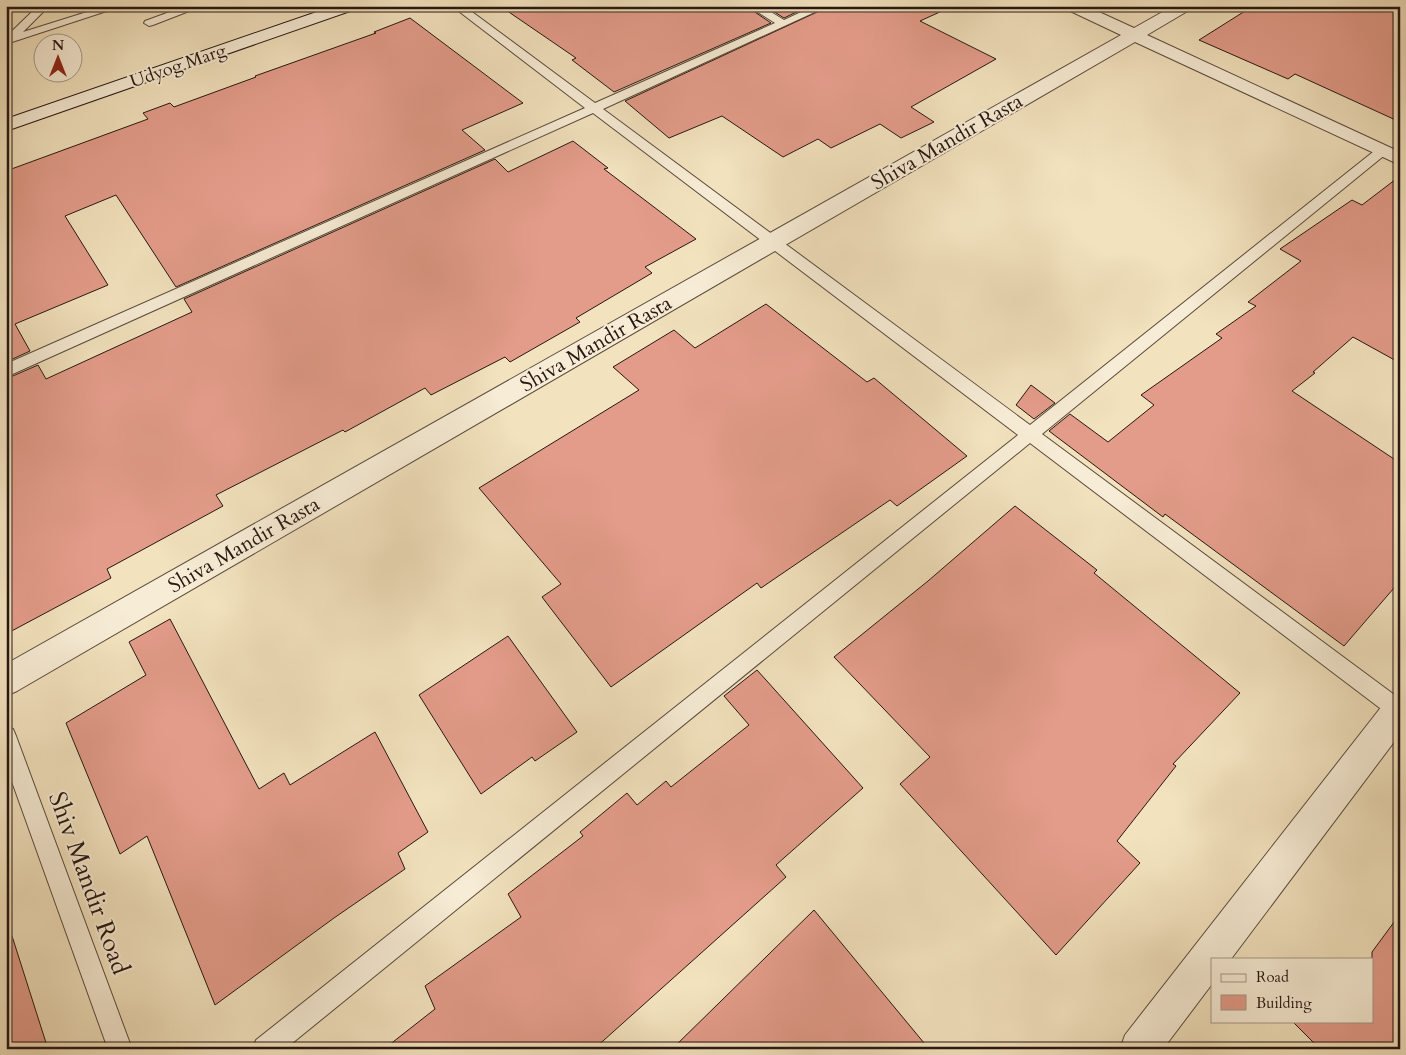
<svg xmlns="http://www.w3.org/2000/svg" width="1406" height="1055" font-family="Cardo,serif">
<rect width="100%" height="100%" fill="#f2e2be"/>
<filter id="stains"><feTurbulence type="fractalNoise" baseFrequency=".004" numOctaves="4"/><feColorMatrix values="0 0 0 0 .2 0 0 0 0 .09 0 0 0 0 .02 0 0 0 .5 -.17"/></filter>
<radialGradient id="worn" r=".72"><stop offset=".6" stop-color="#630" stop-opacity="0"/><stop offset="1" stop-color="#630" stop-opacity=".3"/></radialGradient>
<path fill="#e39c8a" stroke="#271711" d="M500,6H746L771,23L614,92L572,60L576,58Z
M765,6H809L784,18Z
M830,6H953L920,21L996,59L911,107L934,122L901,138L880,124L831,148L818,139L783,157L722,116L669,138L625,101Z
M1253,6H1400V122L1295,74L1288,79L1199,40Z
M410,18L523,103L462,130L485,150L176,287L116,195L65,216L108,285L15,324L30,351L6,362V171L148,119L143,113L170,103L174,107L256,77L255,76L376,33L374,32Z
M573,141L608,168L604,169L696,239L645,267L652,273L576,318L580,322L510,362L505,357L431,395L425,388L345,432L343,430L216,495L223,506L107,569L111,578L6,634V379L38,365L46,379L192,312L184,299L495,159L508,172Z
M1400,176V363L1353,337L1313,372L1315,373L1292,391L1400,463V581L1344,646L1165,514L1163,517L1049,431L1070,414L1108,442L1154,405L1141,395L1222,338L1216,334L1256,306L1248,302L1301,261L1280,249L1352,200L1362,205Z
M766,304L867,382L874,378L967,456L897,506L890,500L761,588L757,583L611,687L542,597L561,584L479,488L639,390L613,367L674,330L695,348Z
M1031,385L1055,403L1034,419L1016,405Z
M1015,506L1097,570L1094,573L1240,693L1173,764L1176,766L1117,841L1140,863L1056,955L900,784L930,757L834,657L928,581Z
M170,619L259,789L284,773L290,785L375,732L428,832L398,853L405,869L334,918L215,1005L147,836L120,854L66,723L146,675L129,642Z
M508,636L577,732L535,761L532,757L481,794L419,695Z
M757,670L863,788L776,865L786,877L594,1049H384L435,1009L425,986L521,917L508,894L583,836L580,832L627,793L637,805L666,781L671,787L749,725L724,696Z
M814,910L929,1049H672Z
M1400,914V1049H1320L1292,1021H1372V952Z
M12,936L48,1049H6V937Z"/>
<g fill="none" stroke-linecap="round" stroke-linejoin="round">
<g stroke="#5a4a3c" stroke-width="2">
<path id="lane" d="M38,6H49L23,32L106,6H122L6,44L8,35Z
M186,6H202L153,25L149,26L144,23L145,21Z
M452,6H464L595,103L775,23L748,6H761L784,20L814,6H828L603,109L1030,425L1378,148H1386L1388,151L1386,154L1042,434L1400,699V721L1393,718L1030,443L285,1049H253L256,1040L1018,435L593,113L6,377V364L585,108Z
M6,726L13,729L16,736L132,1049H108L6,765Z"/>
</g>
<g stroke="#5a4a3c" stroke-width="2">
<path id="street" d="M1064,6H1086L1134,28L1173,6H1193L1191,9L1147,35L1400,152V165L1135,42L17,691L6,696V664L1121,35L1066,9Z
M1400,693V734L1231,959H1212V984L1163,1049H1120L1125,1035L1389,697Z"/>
</g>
<g stroke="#271711" stroke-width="2">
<path id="secondary" d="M334,6H358L356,9L6,131V119Z"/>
</g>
<use href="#lane" fill="#f7ecd5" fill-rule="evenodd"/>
<use href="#street" fill="#f7ecd5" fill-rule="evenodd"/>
<use href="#secondary" fill="#f7ecd5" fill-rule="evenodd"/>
</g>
<g text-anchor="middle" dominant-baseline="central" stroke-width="4" stroke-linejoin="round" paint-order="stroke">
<g font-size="18" fill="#271711" stroke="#f7ecd5">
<text transform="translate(178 66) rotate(-19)">Udyog Marg</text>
</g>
<g font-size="21" fill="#271711" stroke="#f7ecd5">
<text transform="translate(947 142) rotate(-30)">Shiva Mandir Rasta</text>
<text transform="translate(596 344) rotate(-30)">Shiva Mandir Rasta</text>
<text transform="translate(244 545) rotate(-30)">Shiva Mandir Rasta</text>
</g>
<g font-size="25" fill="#271711" stroke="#f7ecd5">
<text transform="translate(89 883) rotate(70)">Shiv Mandir Road</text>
</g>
</g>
<rect width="1406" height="1055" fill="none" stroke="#f2e2be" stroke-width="25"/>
<rect x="8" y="8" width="1391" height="1040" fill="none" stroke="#271711" stroke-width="2.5"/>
<rect x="12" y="12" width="1381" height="1030" fill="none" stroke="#271711"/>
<rect x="1211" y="958" width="162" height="65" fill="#f7ecd5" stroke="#a49787"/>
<rect x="1221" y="974" width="25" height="8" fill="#f7ecd5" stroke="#a49787"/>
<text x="1256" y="982" font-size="15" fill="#271711">Road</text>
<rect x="1221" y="995" width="25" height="15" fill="#e39c8a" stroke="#a49787"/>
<text x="1256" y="1008" font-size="15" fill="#271711">Building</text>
<g transform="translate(58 58)"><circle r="24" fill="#f7ecd5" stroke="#a49787"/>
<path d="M0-4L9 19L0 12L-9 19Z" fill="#8f2418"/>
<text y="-8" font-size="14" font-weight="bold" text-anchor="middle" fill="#271711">N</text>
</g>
<rect width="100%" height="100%" filter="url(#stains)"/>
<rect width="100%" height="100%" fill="url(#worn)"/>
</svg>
